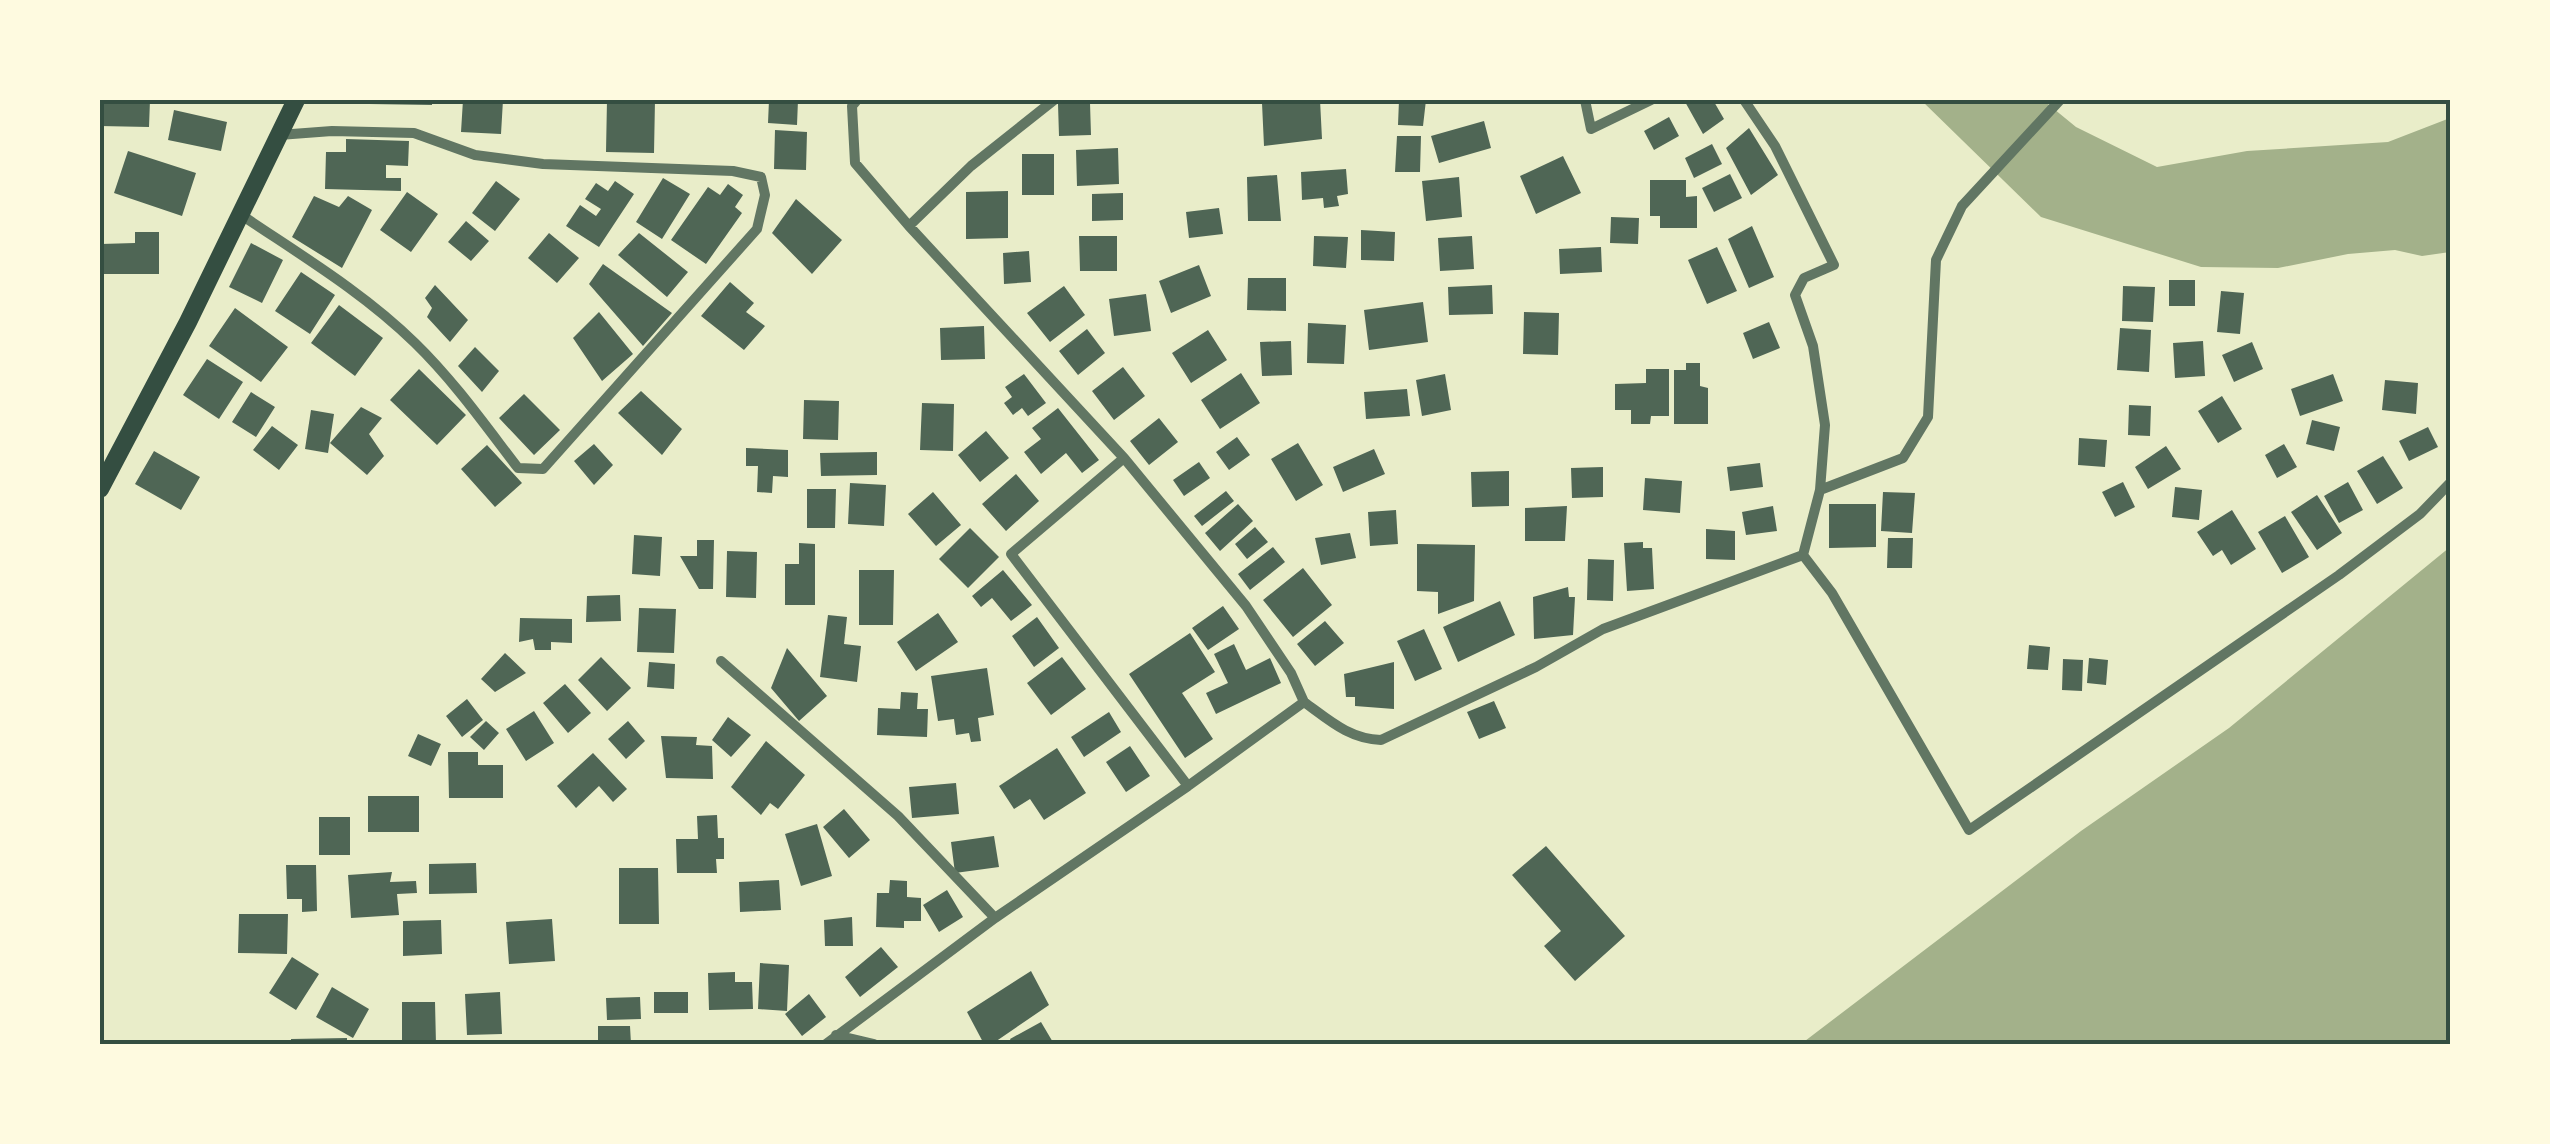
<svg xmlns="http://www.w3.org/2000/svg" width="2550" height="1144" font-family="Roboto,sans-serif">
<rect width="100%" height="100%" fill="#e9edc9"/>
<path fill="#a3b18a" d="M1921,100H2043L2076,127L2157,167L2247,151L2388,142L2450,118V252L2422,256L2395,250L2348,254L2278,268L2201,267L2041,217Z
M2450,547V1044H1801L2081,831L2229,728Z"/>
<path fill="#4f6655" d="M100,100H150L149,127L100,126Z
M369,100H432V105L369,104Z
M463,100H503L501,134L461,132Z
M607,100H655L654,153L606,152Z
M769,100H798L797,125L768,123Z
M1278,100H1320L1322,139L1264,146L1262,103Z
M1399,100H1426L1423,126L1398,125Z
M1684,100H1713L1724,119L1703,134Z
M1090,103L1091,135L1059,136L1058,104Z
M174,110L227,122L221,151L168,140Z
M1669,117L1679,136L1654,150L1644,131Z
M1484,121L1491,148L1439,163L1431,136Z
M1749,128L1778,175L1751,195L1726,148Z
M775,130L807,132L806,170L774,169Z
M1397,136H1421L1420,172H1395Z
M346,139L409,141L408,166L386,165V178H401V191L325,189L326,152H346Z
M1712,144L1722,164L1694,178L1685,158Z
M1118,148L1119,184L1077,186L1076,150Z
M128,151L196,173L182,216L114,193Z
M1022,154H1054V195H1022Z
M1563,156L1581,193L1536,214L1520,176Z
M1346,169L1348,194L1337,196L1339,206L1324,208L1323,198L1302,200L1301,172Z
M1730,174L1742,198L1714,212L1702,188Z
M1277,175L1281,221H1248L1247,177Z
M1459,177L1462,217L1426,221L1422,181Z
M663,178L690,194L662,239L636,222Z
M1650,180H1686V197L1697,196V228H1660V216H1650Z
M496,181L520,199L495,231L472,213Z
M615,181L634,194L599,247L566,226L580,205L596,216L601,209L585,199L596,183L608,191Z
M728,184L743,195L735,207L742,213L706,264L671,240L708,187L720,195Z
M1008,191V238L966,239V192Z
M407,192L438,214L411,252L380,230Z
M1123,193V220L1092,221V194Z
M314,196L339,207L348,196L372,210L342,268L292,237Z
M796,199L842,240L812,274L772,233Z
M1219,208L1223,234L1189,238L1186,212Z
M1611,217L1639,218L1638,244L1610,243Z
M466,221L489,241L471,261L448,242Z
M1752,226L1774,277L1749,288L1728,239Z
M1361,230L1395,232L1394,261L1361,260Z
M135,232H159V274H102L101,244L135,243Z
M549,233L579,258L557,283L528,258Z
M639,233L688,272L667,297L618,255Z
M1079,236H1117V271H1080Z
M1314,236L1348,237L1346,268L1313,266Z
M1472,236L1474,269L1440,271L1438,238Z
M251,243L283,260L262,303L229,287Z
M1601,247L1602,272L1560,274L1559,249Z
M1717,247L1737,291L1707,304L1688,260Z
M1029,251L1031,282L1004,284L1003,253Z
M603,264L672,313L643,346L589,284Z
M1199,265L1211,296L1171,313L1159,281Z
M301,272L335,295L310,334L275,311Z
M1248,278H1286V311L1247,310Z
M2169,280H2195V306H2169Z
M730,282L754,303L746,312L765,326L744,350L701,316Z
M435,285L468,320L450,342L427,317L432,308L425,298Z
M1492,285L1493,314L1449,315L1448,287Z
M1064,286L1085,315L1050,342L1027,313Z
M2123,286L2155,287L2153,322L2122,321Z
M2221,291L2244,293L2240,334L2217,332Z
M1146,294L1151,331L1114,336L1109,299Z
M1423,302L1428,342L1369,350L1364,310Z
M339,305L383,338L355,376L311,343Z
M235,308L288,347L261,382L209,346Z
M599,312L633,354L602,381L573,338Z
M1524,312L1559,313L1558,355L1523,354Z
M1769,322L1780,348L1753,359L1743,333Z
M1308,323L1346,325L1344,364L1307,363Z
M984,326L985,359L941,360L940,328Z
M2120,328L2151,330L2149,372L2117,370Z
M1087,329L1105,353L1078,375L1059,351Z
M1208,330L1227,360L1191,383L1172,353Z
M1291,341L1292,375L1262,376L1260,342Z
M2203,341L2205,376L2175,378L2173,343Z
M2252,342L2263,369L2234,382L2222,355Z
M475,347L499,371L482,392L458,366Z
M207,359L243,382L219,419L183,395Z
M1686,363H1700V386L1708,388V424H1674V370H1686Z
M1123,367L1145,396L1114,420L1092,391Z
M419,369L466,415L437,445L390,400Z
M1646,369H1669V416H1651L1650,424H1631V410H1615V384L1646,383Z
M1241,373L1260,403L1220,429L1201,400Z
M1024,374L1046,403L1028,416L1022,408L1013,415L1004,403L1012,397L1005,387Z
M1445,374L1451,410L1422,416L1416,380Z
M2333,374L2343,401L2300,416L2291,389Z
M2385,380L2418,383L2416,414L2382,410Z
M1407,389L1410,416L1366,419L1364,392Z
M641,391L682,429L662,455L618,413Z
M251,392L275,407L256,437L232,422Z
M524,394L560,430L534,455L499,418Z
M2222,396L2242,429L2218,443L2198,411Z
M804,400L839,401L838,440L803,439Z
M922,403L954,404L953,451L920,450Z
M2129,405L2151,406L2150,436L2128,435Z
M361,407L382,418L369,434L384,456L367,475L330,443Z
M1058,408L1099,460L1082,473L1066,453L1041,474L1024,452L1041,439L1032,428Z
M311,410L334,414L328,453L305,449Z
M1159,418L1178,442L1149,465L1130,441Z
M2312,420L2340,427L2334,451L2306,444Z
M272,426L298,445L279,470L253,450Z
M2428,427L2438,447L2409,461L2399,441Z
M986,431L1009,458L980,482L958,455Z
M1237,437L1250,455L1229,470L1216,452Z
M2079,438L2107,440L2105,467L2078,465Z
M1298,443L1323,485L1296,501L1271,459Z
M594,444L613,465L594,485L574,461Z
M2284,444L2297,467L2277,478L2265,455Z
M487,445L522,483L495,507L461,469Z
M2166,446L2181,469L2148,489L2135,467Z
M746,448L788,450V477L773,476L772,493L757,492L758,466H746Z
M1374,449L1385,474L1343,492L1333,467Z
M154,451L200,477L181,510L135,484Z
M877,452V475L821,476L820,453Z
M2383,456L2403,488L2377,504L2357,471Z
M1199,462L1210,478L1184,496L1173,480Z
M1760,463L1763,487L1730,491L1727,467Z
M1603,467V497L1572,498L1571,468Z
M1509,471V506L1472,507L1471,472Z
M1016,474L1039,501L1006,531L982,504Z
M1645,478L1682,481L1680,513L1643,510Z
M2123,482L2135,507L2115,517L2102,492Z
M2348,482L2363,510L2339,523L2324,496Z
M850,483L886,485L884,526L848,524Z
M2175,487L2202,490L2199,520L2172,517Z
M807,489H836L835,528H807Z
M1226,491L1234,501L1202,526L1194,516Z
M933,492L961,525L936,546L908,514Z
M1883,492L1915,493L1912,533L1881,531Z
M2317,495L2342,533L2317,550L2291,512Z
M1238,504L1253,521L1220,551L1205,533Z
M1829,504H1876V547L1829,548Z
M1567,506L1565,541H1525V508Z
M1773,506L1777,531L1746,535L1742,512Z
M1396,510L1398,544L1370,546L1368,512Z
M2232,510L2256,549L2231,565L2222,550L2213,556L2197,532Z
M2285,516L2309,557L2282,573L2258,532Z
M1255,527L1268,542L1247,559L1235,544Z
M970,528L999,557L968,588L939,559Z
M1706,529L1735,531V560L1706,559Z
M1350,533L1356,558L1321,565L1315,538Z
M634,535L662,537L660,576L632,574Z
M1888,538H1913L1912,568H1887Z
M697,540H714L713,589H699L680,556H697Z
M1643,542V548H1652L1654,589L1627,591L1624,543Z
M799,543L815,544V605H785V564H799Z
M1417,544L1475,545L1474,601L1438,614V592L1417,591Z
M1273,547L1285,562L1250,590L1238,574Z
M727,551L757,552L756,598L726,597Z
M1588,559L1614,560L1613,601L1587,600Z
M1303,568L1332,605L1293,637L1263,600Z
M859,570H894L893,625H859Z
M1003,570L1032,605L1011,621L992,598L981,607L972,596Z
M1568,587L1569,597H1575L1573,635L1534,639L1533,597Z
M620,595L621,621L586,622L587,596Z
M1500,601L1515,635L1458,662L1443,627Z
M1223,606L1239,629L1208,650L1192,628Z
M639,608L676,609L674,653L637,652Z
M938,613L958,642L916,671L897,642Z
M828,615L847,617L844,644L861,646L857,682L820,677Z
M1037,617L1059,648L1034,667L1012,636Z
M520,618L572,619V643L551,642V650H535L533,639L519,642Z
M1325,621L1344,643L1315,666L1297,644Z
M1424,629L1442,669L1415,681L1397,641Z
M1190,633L1215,672L1182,693L1213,739L1185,758L1129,674Z
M1234,644L1246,670L1270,658L1281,683L1216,714L1206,693L1228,683L1214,654Z
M2029,645L2050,647L2048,670L2027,669Z
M787,648L827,696L799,721L771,688Z
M505,653L526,673L495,692L481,679Z
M601,657L631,688L607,711L578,680Z
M1062,657L1086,689L1051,715L1027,683Z
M2089,658L2108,660L2106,685L2087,683Z
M2063,659L2083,660L2082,691L2062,690Z
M649,662L675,664L674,689L647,687Z
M1394,662V709L1355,706V697H1346L1344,674Z
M987,668L994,715L978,718L981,741L971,742L969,733L956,735L954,719L938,721L931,676Z
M565,684L591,713L568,733L543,703Z
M901,692L918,693L917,709H928L927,737L877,735L878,708L900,709Z
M467,699L483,720L462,737L446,716Z
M1494,701L1506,728L1479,739L1467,712Z
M534,711L554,743L526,761L506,729Z
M1109,712L1121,732L1084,757L1071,737Z
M728,717L751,735L731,757L712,740Z
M486,721L499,733L484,750L470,737Z
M628,721L645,741L626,759L608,739Z
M418,734L441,744L431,766L408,756Z
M661,736L697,737L696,745L712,746L713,779L666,778Z
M766,741L805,775L778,809L770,803L761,815L731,787Z
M1130,746L1150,776L1126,792L1106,762Z
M1057,748L1086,793L1044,820L1030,799L1014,809L999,786Z
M448,752H478V765H503V798H449Z
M593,753L627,789L613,802L599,786L576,808L557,786Z
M956,783L959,814L912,818L909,787Z
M368,796H419V832H368Z
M844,809L870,840L849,858L823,827Z
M717,815L718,838H724V859H716L717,873H677L676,839H698L697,816Z
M319,817H350V855H319Z
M817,824L832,876L801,886L785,834Z
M994,836L999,867L955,873L951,842Z
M1546,846L1625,936L1575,981L1544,946L1561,931L1512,875Z
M476,863L477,893L429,894V864Z
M286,865H316L317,911L302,912V899H287Z
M619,868H658L659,924H619Z
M392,872L390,882L416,881L417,893L397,894L399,915L351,918L348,875Z
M779,880L781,910L740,912L739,882Z
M890,880L907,881V897L921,898V921H904V928L876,927L877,893H889Z
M947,890L963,917L939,932L923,905Z
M239,914H288L287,954L238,953Z
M852,917L853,946H825L824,920Z
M552,919L555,961L509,964L506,922Z
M441,920L442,954L403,956V921Z
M881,947L898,967L860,997L845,977Z
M292,957L319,974L296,1010L269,993Z
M760,963L789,965L787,1011L758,1009Z
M1031,971L1049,1005L992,1044H984L967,1012Z
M735,972V982H752L753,1009L709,1010L708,973Z
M332,987L369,1009L353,1038L316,1017Z
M500,992L502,1034L467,1035L465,994Z
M654,992H688V1013H654Z
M809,994L826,1017L802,1036L785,1014Z
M640,997L641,1019L607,1020L606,998Z
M402,1002H435L436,1044H402Z
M1041,1022L1054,1044H1012L1010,1039Z
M598,1026H630L631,1044H598Z
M347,1038V1044H291V1039Z"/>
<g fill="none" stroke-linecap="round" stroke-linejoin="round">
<path stroke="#617663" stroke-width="10" d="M857,100L852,106L855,163L909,226L1124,458L1246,606L1291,673L1304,702
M1585,100L1591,129L1651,100
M1744,100L1775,146L1834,265L1804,278L1795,295L1813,346L1825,425L1820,490
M240,214C299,254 363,292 415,343C454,381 485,425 518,468L543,469L757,229L765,195L761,177L733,171L543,164L475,155L414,133L332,131L279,135
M909,226L971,166L1054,100
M1124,458L1011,554L1188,786
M1803,555L1832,593L1969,830L2339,575L2420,514L2450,483
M721,661L898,816L995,918
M836,1035L874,1044
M826,1044L995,918L1188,786L1304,702C1329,720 1349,739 1381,740L1536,667L1603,629L1803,555L1820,490L1903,458L1928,417L1936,260L1962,206L2060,100"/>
<path stroke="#344e41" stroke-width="18" d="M100,489L188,322L296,100"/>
</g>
<rect width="2550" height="1144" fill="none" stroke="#fefae0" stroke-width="205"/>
<rect x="102" y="102" width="2346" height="940" fill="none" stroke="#344e41" stroke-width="4"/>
</svg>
